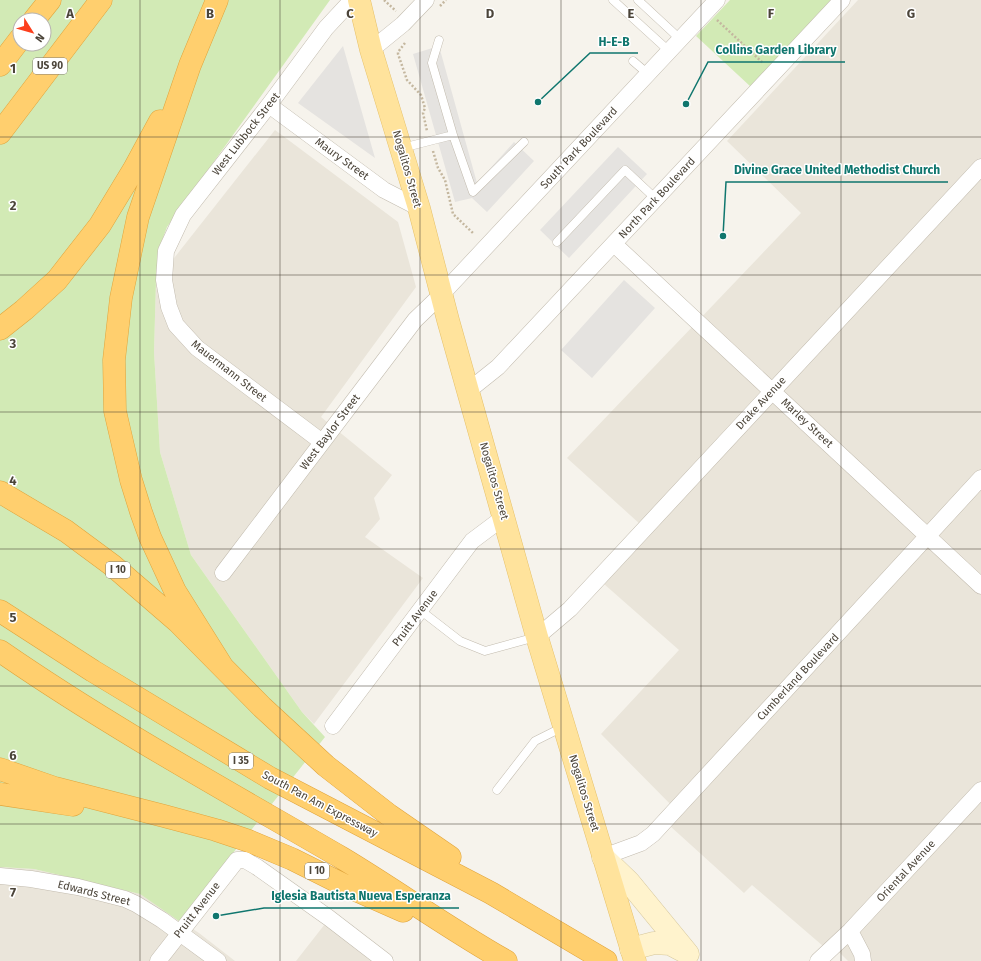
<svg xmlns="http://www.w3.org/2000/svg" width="981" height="961" font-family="'Fira Sans',sans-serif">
<rect width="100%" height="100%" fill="#f6f3ec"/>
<path fill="#eae5da" d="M858,0H981V961H848L828,941L823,946L752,885L744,893L670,826L680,814L601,734L679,650L604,584L651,534L567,458L801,213L727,141Z
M275,130L398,222L416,287L321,417L392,475L374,498L380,519L365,537L423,578L314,724L302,712L191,555L160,452L154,352L156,281Z
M0,867L34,869L140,894L199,933L235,961H0Z
M325,924L375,961H296Z"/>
<path fill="#d2eab5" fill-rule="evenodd" d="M0,0H330L167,227L160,246L156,281L154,352L160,452L191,555L302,712L325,737L179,921L140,894L34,869L0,867ZM20,20H44V44H20Z
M730,0H832L751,87L696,36Z"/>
<path fill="#e5e3e0" d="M343,46L375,158L298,103Z
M439,46L477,183L514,142L534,161L487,212L472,198L455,202L413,54Z
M618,147L647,174L569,258L540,230Z
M624,280L655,308L592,378L561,350Z"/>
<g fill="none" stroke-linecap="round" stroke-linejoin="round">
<g stroke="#c2bbae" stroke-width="9">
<path id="lane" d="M613,0L669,51
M638,0L680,39
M439,40L432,63L453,135
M633,61L648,74
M402,148L453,135L473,192L524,142
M557,242L625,170L656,199
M420,610L460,641L485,651L536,637
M497,790L535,741L563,727"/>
</g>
<g stroke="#c2bbae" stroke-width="17">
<path id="street" d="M371,50L403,24L426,0
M269,105L384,190L419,208
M614,244L981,586
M468,391L498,367L842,0
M322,442L197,348L176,325L169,307L164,280L166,251L183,215L269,105L326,28L352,0
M223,573L415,320L441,295L717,0
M537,637L570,609L981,167
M333,726L472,541L504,517
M603,857L641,843L653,834L981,478
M0,876L31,879L78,887L125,899L136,904L162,920L218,961
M850,931L862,954L863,961
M158,961L237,860H245L257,867L329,918L385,961
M818,961L850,931L981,790"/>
</g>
<g stroke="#d6c79b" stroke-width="23">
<path id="secondary" d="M603,857L629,882L688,954
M631,949L654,943L670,944L687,953"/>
</g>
<g stroke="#e6c16a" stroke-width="23">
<path id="primary" d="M359,0L371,50L419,208L448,320L537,637L635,961"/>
</g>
<g stroke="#e0a43c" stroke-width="23">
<path id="highway" d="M217,0L190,65L138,217L121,298L114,360L115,411L131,480L141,512L150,537L175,591L222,666
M34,20L50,0
M0,65L20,39
M0,133L101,0
M0,329L24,310L57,280L100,225L134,169L160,121
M0,492L66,531L112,565L178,622L262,707L326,766L389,815L450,857
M0,611L93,671L270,778L491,893L606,961
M0,651C110,727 227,791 342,858C397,891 449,929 506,961
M0,769L55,788L164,816L216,830L249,841L292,859L344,885L403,911
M0,794L73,805"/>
</g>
<path stroke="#c4b79f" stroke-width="2.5" stroke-dasharray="2 2" stroke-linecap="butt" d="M384,0L396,11
M440,6L446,0
M717,20L763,63
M405,43L398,52V54L407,80L421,95L425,108L423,113L427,131
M433,151L438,168L445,180L453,214L474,234"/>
<use href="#lane" stroke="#fff" stroke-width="8"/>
<use href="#street" stroke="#fff" stroke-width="16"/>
<use href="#secondary" stroke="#fff3cd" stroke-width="22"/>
<use href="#primary" stroke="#ffe39c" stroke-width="22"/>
<use href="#highway" stroke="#ffcf6e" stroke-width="22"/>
</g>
<path fill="none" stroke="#4b4439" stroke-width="1" stroke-opacity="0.55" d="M140,0V961M280,0V961M420,0V961M561,0V961M701,0V961M841,0V961M0,137H981M0,275H981M0,412H981M0,549H981M0,686H981M0,824H981"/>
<g text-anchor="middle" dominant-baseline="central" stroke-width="3" stroke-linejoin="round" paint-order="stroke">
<g fill="#fff" stroke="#817c74" stroke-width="1">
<rect x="33" y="58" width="34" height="16" rx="3"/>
<rect x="106" y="562" width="24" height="16" rx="3"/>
<rect x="229" y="753" width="24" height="16" rx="3"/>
<rect x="305" y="863" width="24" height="16" rx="3"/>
</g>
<g font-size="10" font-weight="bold" fill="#4b4439">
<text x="50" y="66">US 90</text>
<text x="118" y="570">I 10</text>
<text x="241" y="761">I 35</text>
<text x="317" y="871">I 10</text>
</g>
<g font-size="11" fill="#4b4439" stroke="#fff">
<text transform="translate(246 134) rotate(-52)">West Lubbock Street</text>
<text transform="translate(579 148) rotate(-47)">South Park Boulevard</text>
<text transform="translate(342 159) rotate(36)">Maury Street</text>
<text transform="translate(407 169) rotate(74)">Nogalitos Street</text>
<text transform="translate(657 198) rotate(-47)">North Park Boulevard</text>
<text transform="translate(229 371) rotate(38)">Mauermann Street</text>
<text transform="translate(761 403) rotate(-47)">Drake Avenue</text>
<text transform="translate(807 423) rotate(43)">Marley Street</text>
<text transform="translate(330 432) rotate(-53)">West Baylor Street</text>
<text transform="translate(494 481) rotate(74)">Nogalitos Street</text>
<text transform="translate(415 618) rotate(-53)">Pruitt Avenue</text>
<text transform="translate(798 677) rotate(-47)">Cumberland Boulevard</text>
<text transform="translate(584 793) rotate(73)">Nogalitos Street</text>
<text transform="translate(320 804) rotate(28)">South Pan Am Expressway</text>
<text transform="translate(906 871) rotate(-47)">Oriental Avenue</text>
<text transform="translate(94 893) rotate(14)">Edwards Street</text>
<text transform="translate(197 910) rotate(-52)">Pruitt Avenue</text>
</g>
</g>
<g font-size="13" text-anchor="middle" font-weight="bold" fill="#4b4439" stroke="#fff" stroke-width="3" stroke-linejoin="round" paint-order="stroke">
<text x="70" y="18">A</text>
<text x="210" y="18">B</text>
<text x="350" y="18">C</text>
<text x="490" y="18">D</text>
<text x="631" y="18">E</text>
<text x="771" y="18">F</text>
<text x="911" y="18">G</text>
<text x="13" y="73">1</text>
<text x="13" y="210">2</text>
<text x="13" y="348">3</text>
<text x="13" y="485">4</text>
<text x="13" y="622">5</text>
<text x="13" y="760">6</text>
<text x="13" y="897">7</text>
</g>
<path fill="none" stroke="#0f766e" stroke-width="1.5" d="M538 102L590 53H638M686 104L708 62H845M723 236L726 182H948M216 916L264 908H459"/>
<g fill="#0f766e" stroke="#fff" stroke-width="1.5">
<circle cx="538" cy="102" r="4"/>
<circle cx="686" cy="104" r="4"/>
<circle cx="723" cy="236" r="4"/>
<circle cx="216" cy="916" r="4"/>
</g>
<g font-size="12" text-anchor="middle" font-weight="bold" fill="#0f766e" stroke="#fff" stroke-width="3" stroke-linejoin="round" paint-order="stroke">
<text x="614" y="46">H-E-B</text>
<text x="776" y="54">Collins Garden Library</text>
<text x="837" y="174">Divine Grace United Methodist Church</text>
<text x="361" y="900">Iglesia Bautista Nueva Esperanza</text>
</g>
<g transform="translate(32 32) rotate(127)"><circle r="19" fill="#ffffff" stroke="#b7b4b0"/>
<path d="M0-3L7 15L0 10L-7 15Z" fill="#fc3f1d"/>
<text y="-6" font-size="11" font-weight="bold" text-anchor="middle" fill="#4b4439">N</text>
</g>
</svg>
